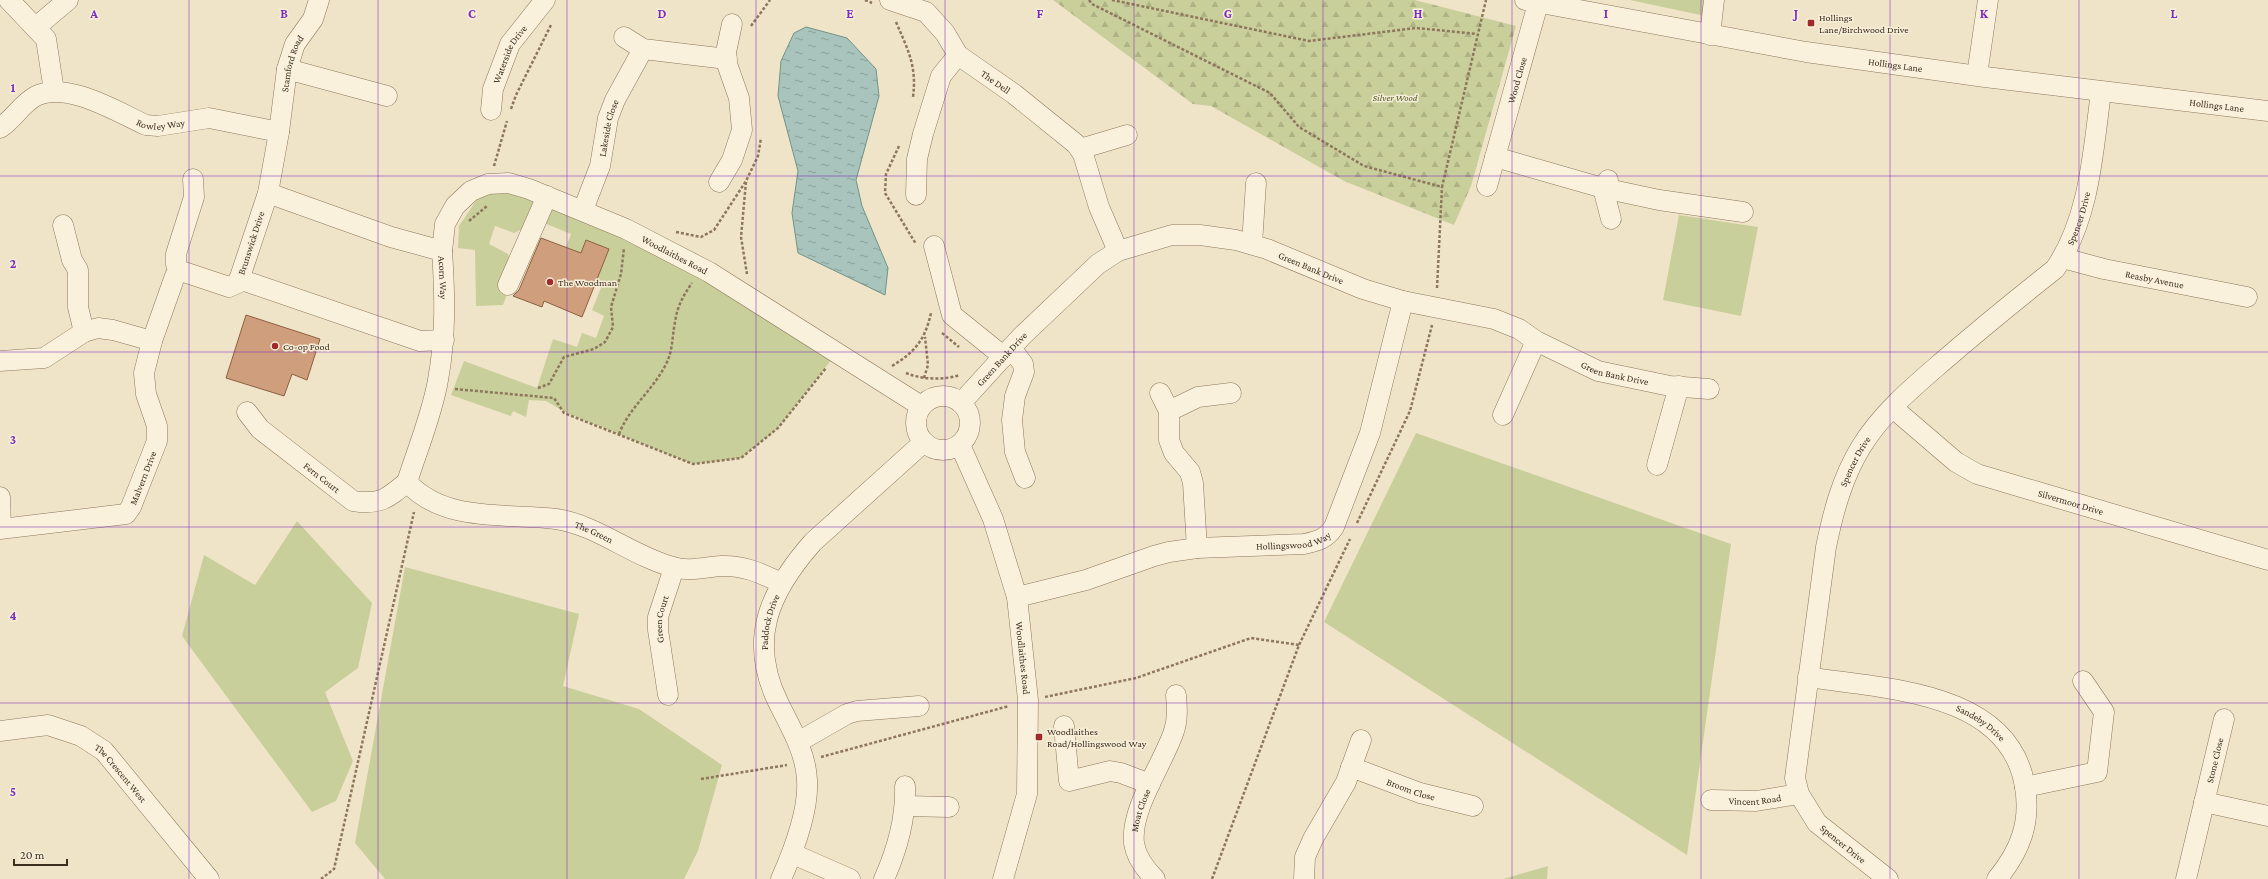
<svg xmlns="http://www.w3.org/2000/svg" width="2268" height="879" font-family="'Crimson Pro',serif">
<defs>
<pattern id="forest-firs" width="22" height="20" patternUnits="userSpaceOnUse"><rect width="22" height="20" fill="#c9cf9b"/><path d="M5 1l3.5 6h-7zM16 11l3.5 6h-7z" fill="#aeb285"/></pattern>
<pattern id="water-ripples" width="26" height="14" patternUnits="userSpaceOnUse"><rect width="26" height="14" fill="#a9c4bc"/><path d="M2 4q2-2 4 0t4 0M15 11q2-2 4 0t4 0" fill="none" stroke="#8ba098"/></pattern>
</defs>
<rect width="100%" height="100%" fill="#f0e4c8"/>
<path fill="#c9cf9b" d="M1630,0H1707L1705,16Z
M509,183L538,197L527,227L514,233L495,226L489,244L508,254L514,276L503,305L476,306L475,250L458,248L459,226L478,198Z
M556,200L626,229L832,359L778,428L741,458L693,464L567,413L546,401L529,400L526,417L513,411L511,416L451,395L464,361L537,388L553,339L577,347L582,333L596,338L604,316L592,310L601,288L595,284L581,253L566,247L571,234L544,223Z
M1679,215L1758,227L1741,316L1663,300Z
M1416,433L1731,544L1687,855L1324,622Z
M297,521L372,603L358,668L325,692L353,761L336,801L312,812L182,636L204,555L255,585Z
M405,567L579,614L563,686L639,709L722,765L698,851L684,879H385L355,843Z
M1548,866L1547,879H1503Z"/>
<path fill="url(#forest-firs)" d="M1053,0H1415L1516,26L1471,186L1454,225L1344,181L1211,106L1193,104Z"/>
<path fill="url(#water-ripples)" stroke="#6f938a" d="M806,27L847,38L876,69L879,96L856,180L862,206L888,268L885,295L798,253L792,213L798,171L778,96L781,61L794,33Z"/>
<path fill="#cf9f7d" stroke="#8d5f41" d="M541,238L581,253L586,240L609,249L582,317L544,301L542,307L513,296L519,290Z
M246,315L320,339L307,380L292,374L284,396L226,378Z"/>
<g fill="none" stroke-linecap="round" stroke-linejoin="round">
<g stroke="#8d765c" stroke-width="21">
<g id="minor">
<path d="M9,0L46,39L54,91"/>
<path id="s1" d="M890,0L926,12L945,33L958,55L1014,94L1076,144L1083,154L1099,207L1118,251"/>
<path id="s2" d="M1525,0L1806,52L1985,77L2268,111"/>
<path d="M36,27L68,0"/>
<path d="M1710,35L1714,0"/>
<path d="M624,37L643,49L727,59"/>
<path d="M287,69L387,96"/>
<path d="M1977,75L1988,0"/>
<path id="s3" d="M491,110L493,89L510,44L545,0"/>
<path id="s4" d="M0,128C15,118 21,104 36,96C68,81 117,112 146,125L158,126L209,118L279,132L268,193L238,283L229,287L184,272L179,273L175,276L152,341L113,330L98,328L84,332L44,358L0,361"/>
<path id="s5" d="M279,132L287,69L295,44L313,19L319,0"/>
<path d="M1080,149L1127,135"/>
<path d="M1495,157L1603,188L1659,200L1743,212"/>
<path d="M1608,180L1603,188L1611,219"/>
<path d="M719,182L732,160L742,130L739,98L727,64L726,52L732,24"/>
<path id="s6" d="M1487,186L1539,0"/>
<path id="s7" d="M268,193L391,237L442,251C445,295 446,336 438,380C433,411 417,451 407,482"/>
<path d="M916,195L917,159L923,134L941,76L958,55"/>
<path id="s8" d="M583,210L600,166L608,118L615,100L643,49"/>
<path d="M63,225L72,260L78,270V307L84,332"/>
<path d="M1252,244L1256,183"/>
<path d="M934,246L952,315L1004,357"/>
<path id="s9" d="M442,251L445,224L455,206L471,191L488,184L509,183L529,189L626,229L709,272L921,406"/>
<path id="s10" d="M2063,258L2104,269L2247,297"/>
<path d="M179,273L176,264V254L194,197L193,179"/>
<path d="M239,279L420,341L444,340"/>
<path d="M508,285L547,196"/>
<path d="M1011,348L1023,364L1024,372L1015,396L1012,420L1015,452L1025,478"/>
<path d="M1160,393L1169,411V440L1174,453L1190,472L1193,483L1197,548"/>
<circle cx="943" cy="423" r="27"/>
<path id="s11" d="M961,403L1022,336L1098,264L1118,251L1172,235H1200L1236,240L1267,249L1363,289L1403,301L1494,319L1519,329L1536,341L1598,371L1670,386L1709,389"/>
<path id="s12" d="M1893,408L1956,462L1977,474L2268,560"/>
<path d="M1169,411L1198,397L1231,393"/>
<path id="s13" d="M247,412L260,429L353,501C380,505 387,499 407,482"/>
<path d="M1503,415L1536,341"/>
<path id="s14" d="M960,445L993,519L1017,597L1028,700L1027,794L1003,879"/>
<path d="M1657,465L1679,386"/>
<path id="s15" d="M407,482C444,523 506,513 556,519C597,525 632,556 673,567C689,572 705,567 721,566C743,565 761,573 781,583"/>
<path d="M0,497L1,528"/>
<path id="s16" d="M0,529L126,514L131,507L157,441V426L146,394L144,373L152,341"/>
<path id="s17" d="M1017,597L1086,580L1154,556L1169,552L1197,548L1304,544C1318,541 1326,539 1334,527L1370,433L1403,301"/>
<path id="s18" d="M1808,677C1883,689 2010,690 2025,787C2031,823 2020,851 1997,879"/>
<path id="s19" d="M668,695L658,630V617L674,568"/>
<path d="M1064,726L1069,781L1110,771L1121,773L1150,784"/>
<path id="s20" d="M0,731L48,725L81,736L104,751L209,879"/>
<path d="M798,742L847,714L857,711L919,706"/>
<path id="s21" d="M1351,767L1420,793L1473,806"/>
<path d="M2025,787L2097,772L2104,712L2083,681"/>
<path id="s22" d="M1711,800L1756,801L1799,794"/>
<path d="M2204,802L2268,816"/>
<path d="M905,806L949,807"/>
<path d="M793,854L850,879"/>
<path id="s23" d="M781,879C793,852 809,810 807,780C806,753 791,728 779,704C747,640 769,592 813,542L924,442"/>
<path d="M884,879C897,850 906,818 905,786"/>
<path id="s24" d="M1155,879C1145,869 1136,857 1134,843C1130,809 1164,762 1174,731C1178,719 1177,707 1176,695"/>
<path d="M1304,879L1305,857L1313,839L1346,782L1361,740"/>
<path id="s25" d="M1888,879L1817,823L1799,794L1795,778L1826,547C1833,513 1842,478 1861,447C1881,414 1913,387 1942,362C1979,330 2017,299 2055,269C2090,218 2093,151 2101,92"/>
<path id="s26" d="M2186,879L2224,719"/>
</g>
</g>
<path stroke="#8d765c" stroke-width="2.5" stroke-dasharray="3 2" stroke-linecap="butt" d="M865,0L872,3
M1089,0L1092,4L1270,93L1299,127L1364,166L1442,187L1486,0
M1112,0L1309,41L1416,28L1477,34
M896,22C908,50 917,66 913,97
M751,26L770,0
M511,109L516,95L551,25
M899,146L886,174L885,193L916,244
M494,166L507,121
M746,182L741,237L747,274
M469,221L487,206
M676,232L701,237L714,230L746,181L758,156L761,138
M1437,288L1442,187
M942,333L959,347
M892,366C915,352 925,340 931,313
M906,373C923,380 944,380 960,375
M924,378L928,365L925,337
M538,388L549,384L564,357L594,349L605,342L613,327L611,307L621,274L624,248
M455,389L554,398L564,413L693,464L741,458L778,428L826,368
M619,434C629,408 652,391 665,366C673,352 672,337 675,322C677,307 683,296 692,283
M1357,523L1410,411L1432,325
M1045,697L1136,678L1251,638L1299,645
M821,757L1009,706
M701,779L787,765
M321,879L334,869L414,512
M1212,879L1299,645L1350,539"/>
<use href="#minor" stroke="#faf1dc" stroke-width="20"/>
</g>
<path fill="none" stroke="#7b2cbf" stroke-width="1" stroke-opacity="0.55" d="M189,0V879M378,0V879M567,0V879M756,0V879M945,0V879M1134,0V879M1323,0V879M1512,0V879M1701,0V879M1890,0V879M2079,0V879M0,176H2268M0,352H2268M0,527H2268M0,703H2268"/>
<g fill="#9e2a2b" stroke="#f7eed8" stroke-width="1.5">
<rect x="1807" y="19" width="8" height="8" rx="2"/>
<circle cx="550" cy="282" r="4"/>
<circle cx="275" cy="346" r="4"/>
<rect x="1035" y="733" width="8" height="8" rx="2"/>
</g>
<g text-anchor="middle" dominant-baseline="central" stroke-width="3" stroke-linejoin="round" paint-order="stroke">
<g font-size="10" fill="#3d2e20" stroke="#f7eed8" text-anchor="start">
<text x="1819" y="17">Hollings<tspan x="1819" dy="12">Lane/Birchwood Drive</tspan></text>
<text x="558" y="282">The Woodman</text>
<text x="283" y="346">Co-op Food</text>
<text x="1047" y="731">Woodlaithes<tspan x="1047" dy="12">Road/Hollingswood Way</tspan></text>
</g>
<g font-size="10" fill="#3d2e20" stroke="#f7eed8">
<text stroke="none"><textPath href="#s3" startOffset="60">Waterside Drive</textPath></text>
<text stroke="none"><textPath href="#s5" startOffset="70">Stamford Road</textPath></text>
<text stroke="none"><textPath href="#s2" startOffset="376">Hollings Lane</textPath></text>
<text stroke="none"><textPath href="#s6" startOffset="110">Wood Close</textPath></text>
<text stroke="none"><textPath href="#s1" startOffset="138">The Dell</textPath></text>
<text stroke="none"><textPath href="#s2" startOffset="700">Hollings Lane</textPath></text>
<text stroke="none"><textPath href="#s4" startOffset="180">Rowley Way</textPath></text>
<text stroke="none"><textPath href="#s8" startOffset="86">Lakeside Close</textPath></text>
<text stroke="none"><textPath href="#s25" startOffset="801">Spencer Drive</textPath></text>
<text transform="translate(251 243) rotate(-72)">Brunswick Drive</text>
<text stroke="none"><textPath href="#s9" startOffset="290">Woodlaithes Road</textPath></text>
<text stroke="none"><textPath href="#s11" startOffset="420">Green Bank Drive</textPath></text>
<text stroke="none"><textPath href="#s7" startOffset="210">Acorn Way</textPath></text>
<text stroke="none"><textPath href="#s10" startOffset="94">Reasby Avenue</textPath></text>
<text stroke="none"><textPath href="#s11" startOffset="60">Green Bank Drive</textPath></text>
<text stroke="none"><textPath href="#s11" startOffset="744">Green Bank Drive</textPath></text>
<text stroke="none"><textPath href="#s25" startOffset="465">Spencer Drive</textPath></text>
<text stroke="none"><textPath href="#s13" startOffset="100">Fern Court</textPath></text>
<text stroke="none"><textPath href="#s16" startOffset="167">Malvern Drive</textPath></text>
<text stroke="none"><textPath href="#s12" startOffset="205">Silvermoor Drive</textPath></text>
<text stroke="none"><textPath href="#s15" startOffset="198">The Green</textPath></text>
<text stroke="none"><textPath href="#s17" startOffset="284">Hollingswood Way</textPath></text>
<text stroke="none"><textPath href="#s19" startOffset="77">Green Court</textPath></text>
<text stroke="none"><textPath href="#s23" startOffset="270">Paddock Drive</textPath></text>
<text stroke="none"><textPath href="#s14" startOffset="224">Woodlaithes Road</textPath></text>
<text stroke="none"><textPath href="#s18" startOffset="181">Sandeby Drive</textPath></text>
<text stroke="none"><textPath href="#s26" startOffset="122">Stone Close</textPath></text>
<text stroke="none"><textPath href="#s20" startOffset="138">The Crescent West</textPath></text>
<text stroke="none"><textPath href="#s21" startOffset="64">Broom Close</textPath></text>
<text stroke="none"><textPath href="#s22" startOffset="44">Vincent Road</textPath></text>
<text stroke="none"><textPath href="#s24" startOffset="76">Moat Close</textPath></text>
<text transform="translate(1843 844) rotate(39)">Spencer Drive</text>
</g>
<g font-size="10" font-style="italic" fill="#4d5a26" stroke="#f7eed8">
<text x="1395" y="97">Silver Wood</text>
</g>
</g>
<g font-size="13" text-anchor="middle" font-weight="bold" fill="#7b2cbf" stroke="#f7eed8" stroke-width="3" stroke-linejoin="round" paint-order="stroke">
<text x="94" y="18">A</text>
<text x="284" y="18">B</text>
<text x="472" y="18">C</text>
<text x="662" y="18">D</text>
<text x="850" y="18">E</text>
<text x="1040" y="18">F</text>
<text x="1228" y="18">G</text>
<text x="1418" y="18">H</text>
<text x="1606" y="18">I</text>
<text x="1796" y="18">J</text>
<text x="1984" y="18">K</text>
<text x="2174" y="18">L</text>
<text x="13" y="92">1</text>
<text x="13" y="268">2</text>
<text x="13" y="444">3</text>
<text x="13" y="620">4</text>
<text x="13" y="796">5</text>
</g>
<path d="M14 859v6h53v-6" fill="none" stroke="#3d2e20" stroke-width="2"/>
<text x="20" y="859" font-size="12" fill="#3d2e20" stroke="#f7eed8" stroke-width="3" paint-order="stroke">20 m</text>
</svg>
